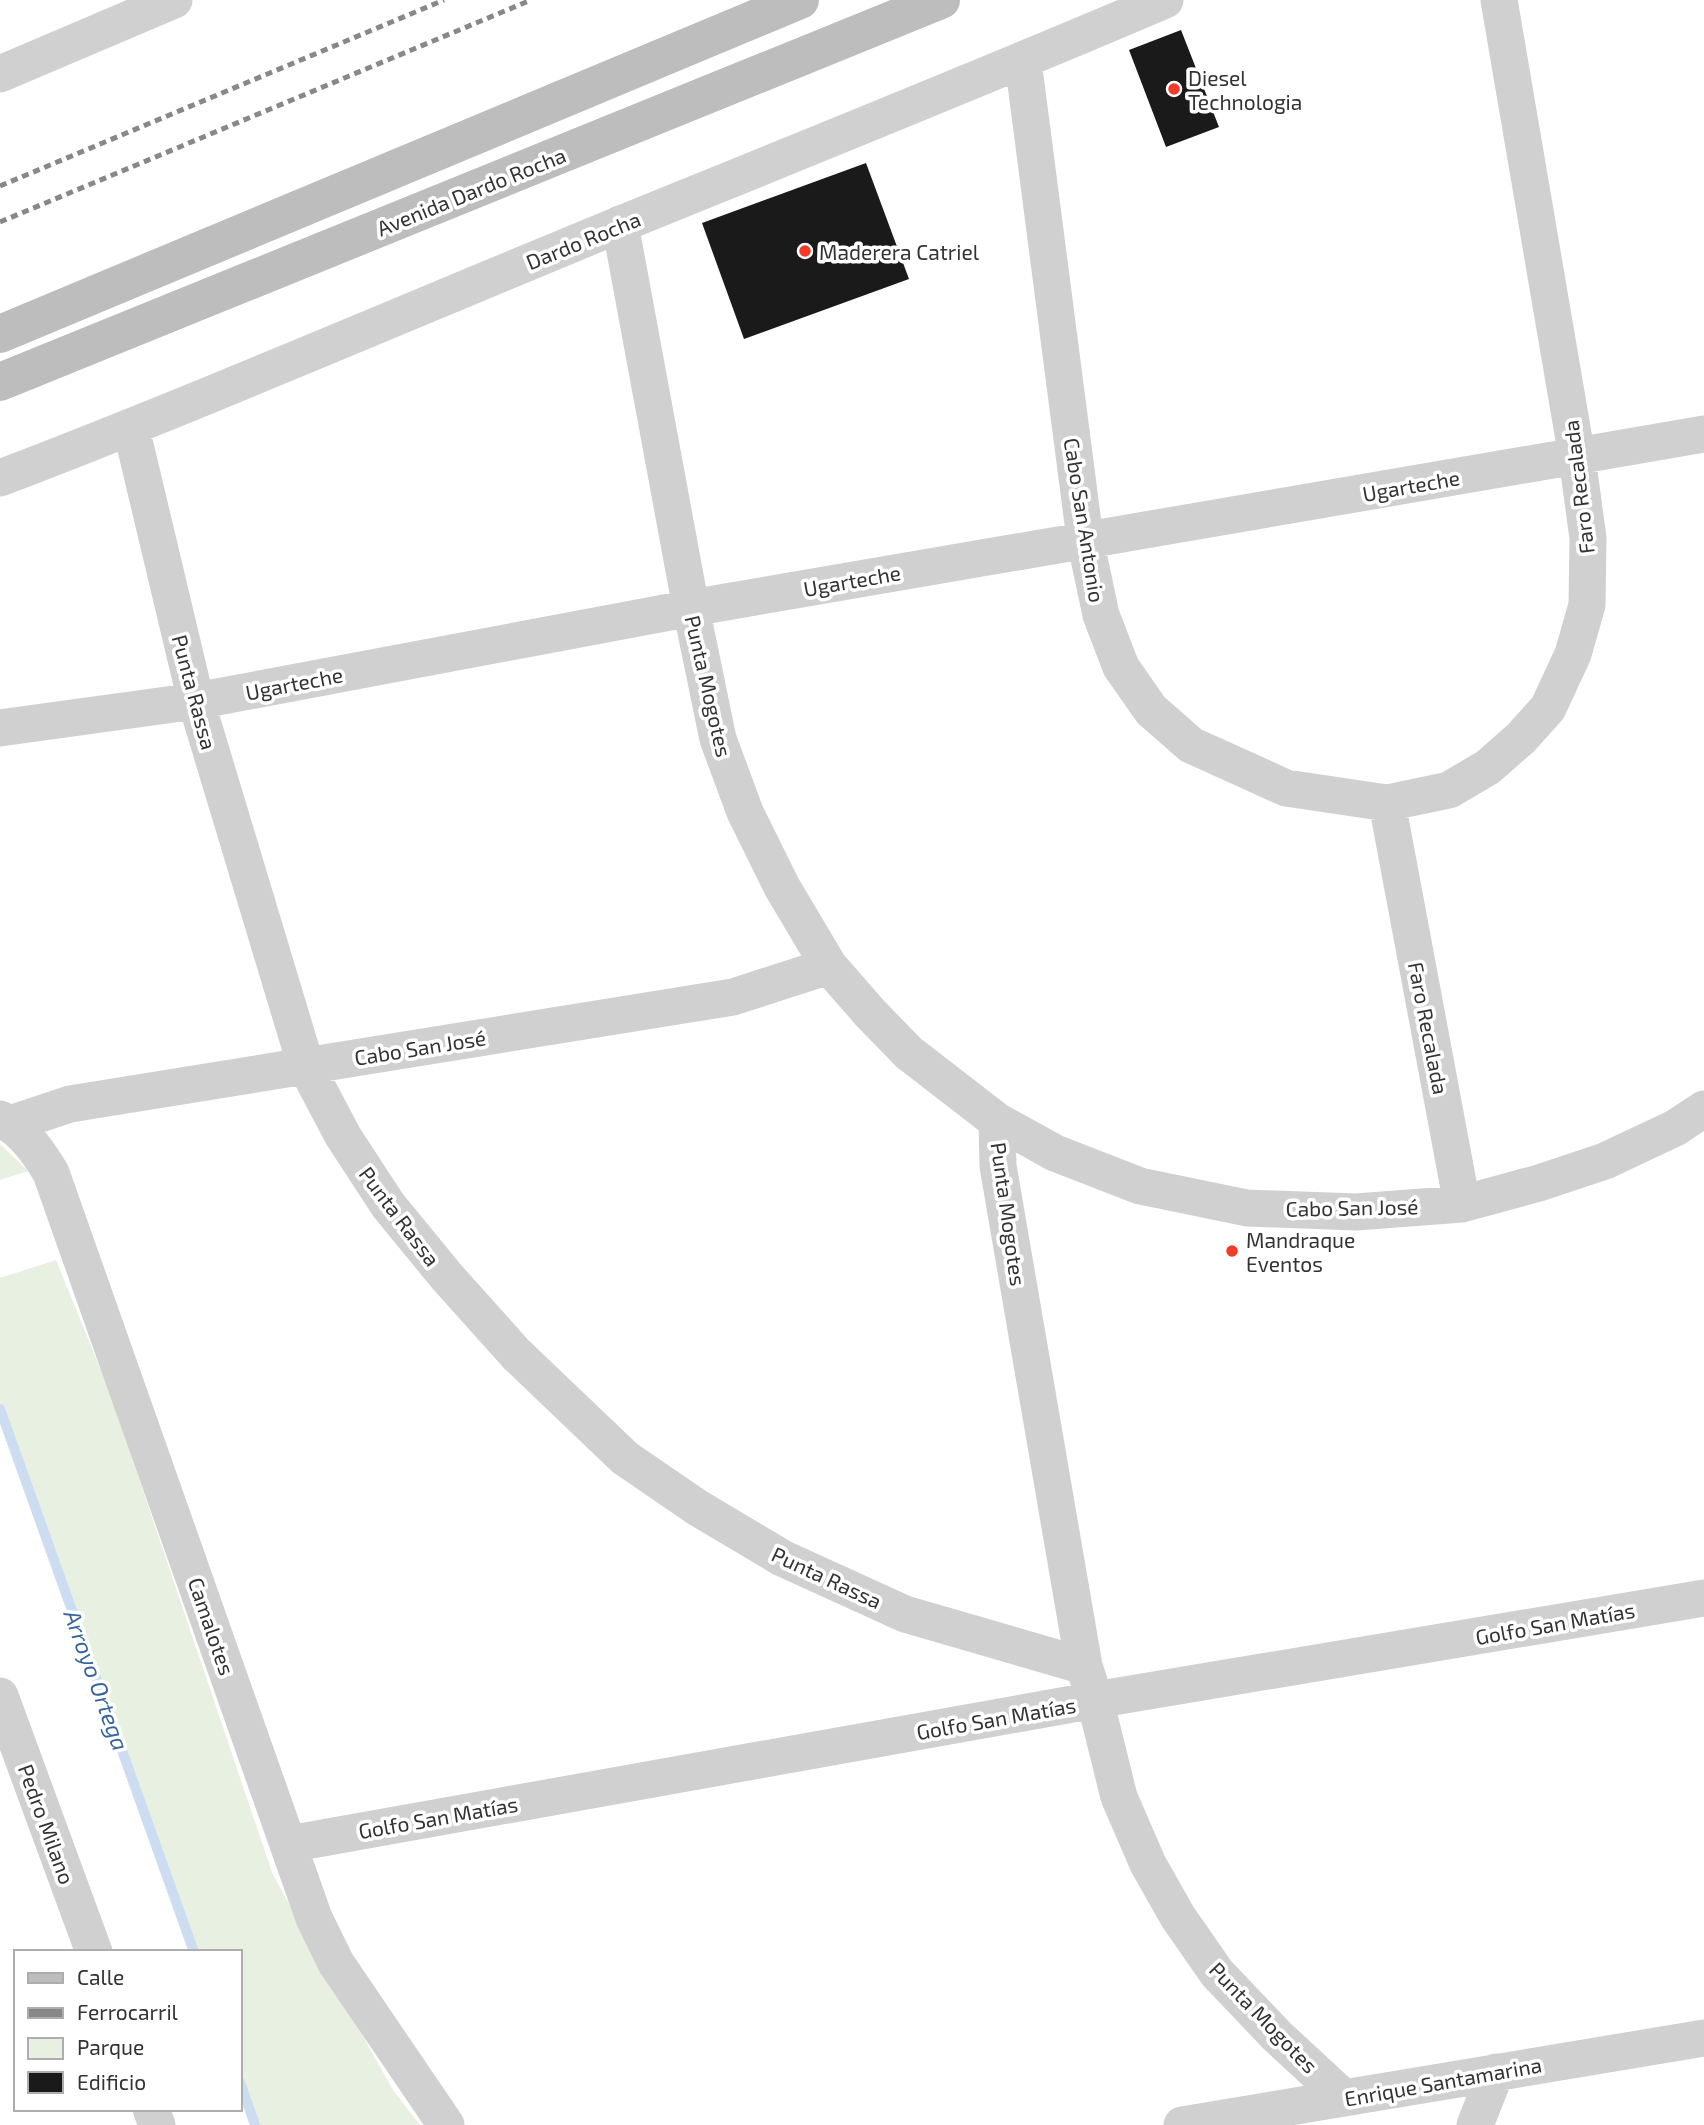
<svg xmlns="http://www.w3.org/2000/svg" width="1704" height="2125" font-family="'Exo 2',sans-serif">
<rect width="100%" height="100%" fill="#fff"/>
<path fill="#e7f0e1" d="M0,1144L28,1171L0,1180Z
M56,1260L109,1390L273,1875L393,2090L420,2125H258L240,2074V1952H196L0,1402V1278Z"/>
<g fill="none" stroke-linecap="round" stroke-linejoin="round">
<path stroke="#ccddf1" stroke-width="10" d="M0,1409L194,1952
M240,2082L255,2125"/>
</g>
<path fill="#1a1a1a" d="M1181,30L1219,127L1166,147L1129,50Z
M866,163L909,279L744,339L702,223Z"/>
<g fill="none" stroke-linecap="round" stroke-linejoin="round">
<path stroke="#d0d0d0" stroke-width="37" d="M1023,61L1085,539L1101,615L1121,667L1151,710L1191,745L1286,788L1387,803L1449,790L1488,767L1521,738L1548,708L1573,654L1587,605L1588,538L1577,457L1499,0
M0,74L174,0
M620,224L691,608L718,739L745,812L782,887L829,966L870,1013L909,1053L997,1121L1055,1153L1140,1186L1247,1208L1356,1212L1462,1204L1539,1183L1605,1161L1675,1128L1704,1109
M131,428L196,701L306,1066L343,1136L388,1205L447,1277L516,1354L625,1458L698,1508L782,1558L905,1614L1084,1666
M0,478C209,398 414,309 621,224C803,150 985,77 1165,0
M0,728L196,701L691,608L1704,434
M1387,803L1462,1204
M0,1119C23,1129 39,1153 51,1173L314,1918L336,1963L446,2125
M997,1121L998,1166L1084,1666L1095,1700L1119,1797L1148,1864L1178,1917L1217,1973L1277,2036L1344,2098
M10,1124L70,1104L733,997L829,966
M0,1696L94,1952
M289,1844L1095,1700L1704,1598
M151,2109L157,2125
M1182,2125L1704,2038
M1475,2125L1496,2072"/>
<path stroke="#bdbdbd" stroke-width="38" d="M0,334L800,0
M0,382L941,0"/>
<path stroke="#888" stroke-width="5" stroke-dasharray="7 5" stroke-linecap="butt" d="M0,186L444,0
M0,222L531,0"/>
</g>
<g fill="#f63a29" stroke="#fff" stroke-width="2.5">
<circle cx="1174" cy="89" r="7"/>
<circle cx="805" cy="251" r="7"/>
<circle cx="1232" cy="1251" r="7"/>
</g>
<g text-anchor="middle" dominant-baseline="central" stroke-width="7" stroke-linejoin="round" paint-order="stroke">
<g font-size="21" fill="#333" stroke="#fff" text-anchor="start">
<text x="1188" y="77">Diesel<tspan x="1188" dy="24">Technologia</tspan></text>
<text x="819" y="251">Maderera Catriel</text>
<text x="1246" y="1239">Mandraque<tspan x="1246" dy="24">Eventos</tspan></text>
</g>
<g font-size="21" fill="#333" stroke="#fff">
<text transform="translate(471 191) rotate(-22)">Avenida Dardo Rocha</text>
<text transform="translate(583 240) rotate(-22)">Dardo Rocha</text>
<text transform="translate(1411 485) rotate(-10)">Ugarteche</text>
<text transform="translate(1578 487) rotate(-97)">Faro Recalada</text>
<text transform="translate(1085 520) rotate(81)">Cabo San Antonio</text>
<text transform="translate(852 580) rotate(-10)">Ugarteche</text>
<text transform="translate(294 683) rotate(-11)">Ugarteche</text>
<text transform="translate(709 686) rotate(77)">Punta Mogotes</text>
<text transform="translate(195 692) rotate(75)">Punta Rassa</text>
<text transform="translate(1429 1028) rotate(79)">Faro Recalada</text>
<text transform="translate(420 1047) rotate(-9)">Cabo San José</text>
<text transform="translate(1352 1207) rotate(-1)">Cabo San José</text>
<text transform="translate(1009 1214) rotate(82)">Punta Mogotes</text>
<text transform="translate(400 1216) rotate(53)">Punta Rassa</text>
<text transform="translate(827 1577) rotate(25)">Punta Rassa</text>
<text transform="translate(1555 1623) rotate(-10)">Golfo San Matías</text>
<text transform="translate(212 1626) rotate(71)">Camalotes</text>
<text transform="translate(996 1718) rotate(-10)">Golfo San Matías</text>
<text transform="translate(438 1817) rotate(-10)">Golfo San Matías</text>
<text transform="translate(47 1824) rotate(70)">Pedro Milano</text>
<text transform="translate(1264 2017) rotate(46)">Punta Mogotes</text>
<text transform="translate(1443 2081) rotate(-10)">Enrique Santamarina</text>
</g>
<g font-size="23" font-style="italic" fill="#37669f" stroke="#fff">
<text transform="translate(97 1680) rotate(70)">Arroyo Ortega</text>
</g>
</g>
<rect x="14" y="1950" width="228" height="161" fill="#ffffff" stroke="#adadad" stroke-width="2"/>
<rect x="28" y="1973" width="35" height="10" fill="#bdbdbd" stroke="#adadad" stroke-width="2"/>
<text x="77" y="1985" font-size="21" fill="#333333">Calle</text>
<rect x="28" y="2008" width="35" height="10" fill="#888888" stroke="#adadad" stroke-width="2"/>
<text x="77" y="2020" font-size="21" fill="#333333">Ferrocarril</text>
<rect x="28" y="2038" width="35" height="21" fill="#e7f0e1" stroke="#adadad" stroke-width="2"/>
<text x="77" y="2055" font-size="21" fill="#333333">Parque</text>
<rect x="28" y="2072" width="35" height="21" fill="#1a1a1a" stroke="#adadad" stroke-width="2"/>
<text x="77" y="2090" font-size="21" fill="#333333">Edificio</text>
</svg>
